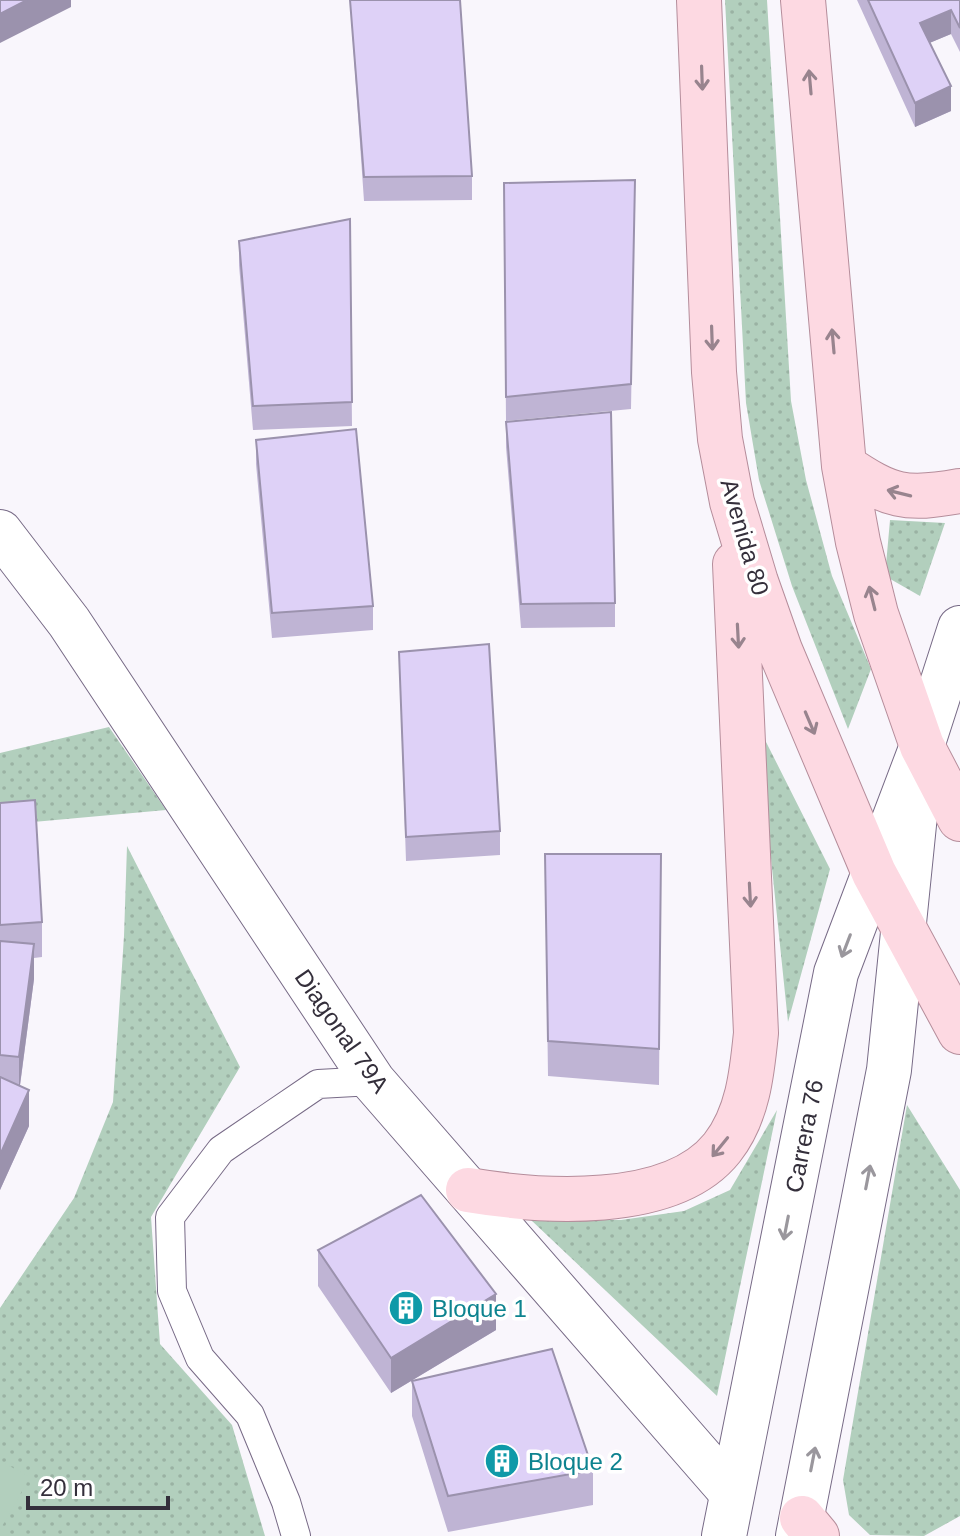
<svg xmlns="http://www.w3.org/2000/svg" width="960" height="1536" font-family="Helvetica,sans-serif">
<defs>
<pattern id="grass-dots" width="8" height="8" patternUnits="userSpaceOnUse" patternTransform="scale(2)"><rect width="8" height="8" fill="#b2cfbd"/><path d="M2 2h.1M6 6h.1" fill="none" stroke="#9ab2a3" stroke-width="1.8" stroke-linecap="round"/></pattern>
</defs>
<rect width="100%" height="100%" fill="#f9f6fc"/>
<path fill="url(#grass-dots)" d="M725,0H767L791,401L806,480L832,576L871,669L848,729L792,586L759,480L746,403Z
M890,520L945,523L920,596L885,576Z
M757,724L830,869L788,1022Z
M109,727L166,810L0,825V753Z
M127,846L240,1067L151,1217L160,1344L232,1425L265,1536H0V1308L74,1198L113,1102L124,936Z
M907,1105L960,1190V1516L924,1536L870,1535L849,1515L843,1480Z
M777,1110L717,1396L531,1220H621L684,1211L730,1190Z"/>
<path fill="#b2cfbd" d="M0,1461L30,1477L0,1530Z"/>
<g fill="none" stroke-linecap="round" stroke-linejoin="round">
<g stroke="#776a86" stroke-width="30">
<path id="lane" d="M296,1536L286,1502L250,1415L200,1358L172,1291L170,1217L221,1150L318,1084L373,1081"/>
</g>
<g stroke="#776a86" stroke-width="46">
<path id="street" d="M0,532L69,622L373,1081L732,1493"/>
</g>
<g stroke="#776a86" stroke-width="46">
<path id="secondary" d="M724,1536L836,973L922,746L960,628
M798,1536L889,1070L916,805"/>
</g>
<g stroke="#b58d9b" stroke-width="46">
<path id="primary" d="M699,0L714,372L720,439L732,502L756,582L780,650L874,873L960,1032
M803,0L844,466L858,542L876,614L922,746L960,819
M844,466C890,497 905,501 960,491
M468,1190C540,1202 671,1212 722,1148C748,1115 752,1073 756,1033L735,564
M802,1518L817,1536"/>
</g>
<use href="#lane" stroke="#fff" stroke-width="28"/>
<use href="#street" stroke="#fff" stroke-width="44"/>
<use href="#secondary" stroke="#fff" stroke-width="44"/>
<use href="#primary" stroke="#fdd9e2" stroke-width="44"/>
</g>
<path fill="#bfb4d4" d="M350,0H460L472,176V200L364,201Z
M857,0H960V52L951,34L929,43L951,111L915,127Z
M635,180L631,409L506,421L504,183Z
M350,219L352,426L253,430L239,265V241Z
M506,422L615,603V627L521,628L506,447Z
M256,440L373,606V630L272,638L256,464Z
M399,652L500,831V855L406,861Z
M0,803L42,922V957L34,958V979L20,1086L29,1126L0,1190Z
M545,854H661L659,1085L548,1076Z
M318,1250L496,1330L391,1393L318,1286Z
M412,1381L593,1470V1505L448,1532L412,1416Z"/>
<path fill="#9b92ad" d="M27,0H71V7L0,43V14Z
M951,10V34L920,47V23Z
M951,86V111L915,127V103Z
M34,944V979L19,1092V1057Z
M29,1090V1126L0,1190V1155Z
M496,1294V1330L391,1393V1358Z"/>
<path fill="#ded1f7" stroke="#9b92ad" stroke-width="2" d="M0,0H27L0,14Z
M350,0H460L472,176L364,177Z
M868,0H960V28L951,10L920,23L951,86L915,103Z
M635,180L631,384L506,397L504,183Z
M350,219L352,402L253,406L239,241Z
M611,412L615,603L521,604L506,422Z
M356,429L373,606L272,613L256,440Z
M489,644L500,831L406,837L399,652Z
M35,800L42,922L0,925V803Z
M545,854H661L659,1049L548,1041Z
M0,941L34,944L19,1057L0,1055Z
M0,1077L29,1090L0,1155Z
M421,1195L496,1294L391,1358L318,1250Z
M552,1349L593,1470L448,1496L412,1381Z"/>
<defs><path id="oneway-shaft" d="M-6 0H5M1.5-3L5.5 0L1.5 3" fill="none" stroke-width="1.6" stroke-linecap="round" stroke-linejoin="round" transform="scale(2)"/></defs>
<g stroke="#98848e">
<use href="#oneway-shaft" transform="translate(702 78) rotate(88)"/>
<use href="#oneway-shaft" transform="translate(810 82) rotate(-95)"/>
<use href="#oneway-shaft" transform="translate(712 338) rotate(88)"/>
<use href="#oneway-shaft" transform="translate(833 341) rotate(-95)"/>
<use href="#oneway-shaft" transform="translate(899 493) rotate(-166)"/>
<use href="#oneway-shaft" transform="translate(872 598) rotate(-104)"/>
<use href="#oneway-shaft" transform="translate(738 636) rotate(87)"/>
<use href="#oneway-shaft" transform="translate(810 723) rotate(67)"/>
<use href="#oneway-shaft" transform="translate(750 895) rotate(87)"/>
<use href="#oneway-shaft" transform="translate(720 1147) rotate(129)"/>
</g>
<g stroke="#9a979d">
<use href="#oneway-shaft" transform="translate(846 946) rotate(111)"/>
<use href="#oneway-shaft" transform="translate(868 1177) rotate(-79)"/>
<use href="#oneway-shaft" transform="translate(786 1228) rotate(101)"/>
<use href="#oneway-shaft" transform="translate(813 1459) rotate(-79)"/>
</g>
<defs>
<g id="building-disc" transform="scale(1.8)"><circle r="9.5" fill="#0f9aa8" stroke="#fff"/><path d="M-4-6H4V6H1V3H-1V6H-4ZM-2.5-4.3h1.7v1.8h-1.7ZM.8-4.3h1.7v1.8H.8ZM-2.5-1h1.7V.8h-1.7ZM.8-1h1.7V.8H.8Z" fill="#fff"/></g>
</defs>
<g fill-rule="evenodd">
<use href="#building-disc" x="406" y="1308"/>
<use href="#building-disc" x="502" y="1461"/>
</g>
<g text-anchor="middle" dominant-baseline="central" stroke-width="7" stroke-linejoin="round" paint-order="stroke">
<g font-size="24" fill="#342f3b" stroke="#fff">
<text transform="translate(745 537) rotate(74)">Avenida 80</text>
<text transform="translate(342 1031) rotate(55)">Diagonal 79A</text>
<text transform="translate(804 1136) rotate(-79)">Carrera 76</text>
</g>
<g font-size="24" fill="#0d838f" stroke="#fff" text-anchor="start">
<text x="432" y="1308">Bloque 1</text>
<text x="528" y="1461">Bloque 2</text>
</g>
</g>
<path d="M28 1496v12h140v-12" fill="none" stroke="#342f3b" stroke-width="4"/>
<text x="40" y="1496" font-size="24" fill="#342f3b" stroke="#ffffff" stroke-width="6" paint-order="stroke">20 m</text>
</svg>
